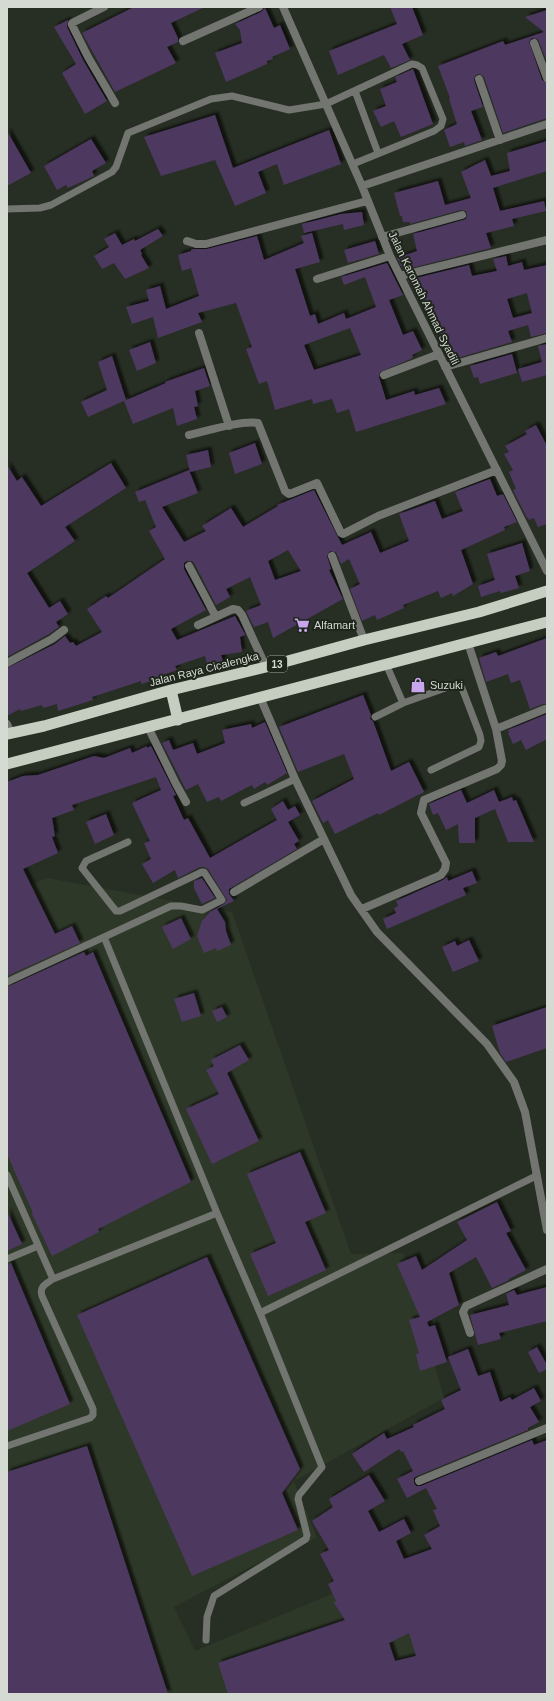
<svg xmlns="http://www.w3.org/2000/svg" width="554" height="1701" font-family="Helvetica,sans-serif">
<defs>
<filter id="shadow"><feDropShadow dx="3.5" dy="-3.5" stdDeviation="1" flood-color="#0009"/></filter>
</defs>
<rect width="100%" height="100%" fill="#272e23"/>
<path fill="#2e3828" d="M47,878L232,912L351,1254L403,1253L444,1398L294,1481L317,1538L260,1562L174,1607L195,1651L334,1593L416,1628L547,1694H7V895Z"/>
<path fill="#4d3861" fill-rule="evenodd" filter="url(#shadow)" d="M134,7H205L171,23L178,38V42L167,47L176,63L115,92L82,33Z
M390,7H412L423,35L402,44L410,60L391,68L384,55L338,75L329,51L397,24Z
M265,8L274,28L280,25L290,49L272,57L273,59L267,61V64L226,82L215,53L242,43L240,30L235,24L261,12Z
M547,10V62L538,39L532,38L529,42L542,80L547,83V118L503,133L484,77L482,75L478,74L475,76L474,80L483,107L471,111L482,140L465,146L464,142L450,147L444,130L457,124L456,121L449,99L450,98L438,66L503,41L505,45L544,32L525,17Z
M68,20L67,27L83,60L107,101L85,114L62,73L76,64L54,27Z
M413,69L433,124L401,137L394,121L381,127L373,111L386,106L380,89L397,82L395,77Z
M215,115L233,168L329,130L341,164L284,185L277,164L258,172L266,193L235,206L215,160L161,176L144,137Z
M7,131L31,173L7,186Z
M91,139L106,163L92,171L94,176L68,188L66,185L57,190L44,166Z
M547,141V171L493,188L500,211L544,201L546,211L512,219L514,226L486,233L491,248L403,270L397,258L417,251L413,234L463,220L466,219L467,214L466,211L461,210L410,224V222H403L402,216H400L394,193L438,181L445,205L471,198L461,172L485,160L491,176L510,171L507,153Z
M362,212L364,225L344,230L343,224L304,233L302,224L341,214Z
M158,229L163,236L140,250L142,254L141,255L149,268L125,279L114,263L102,269L94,256L109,247L104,239L115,233L122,245L134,239L135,241Z
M312,233L320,262L295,269L310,316L315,314L318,324L344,313L346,319L376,307L365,277L344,285L341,277L387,263L403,295L389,300L403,335L413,331L422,350L412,355L413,358L380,372L379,377L386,400L414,391L415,395L439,388L446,404L356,432L349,409L337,413L332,399L313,404L312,399L275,410L267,381L259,384L246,349L252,347L236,303L198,313L202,322L158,338L153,317L132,324L126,307L149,301L146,290L160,286L166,309L199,296L191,268L182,271L178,255L191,251V250L193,249H207L257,236L264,260L304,243L301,236ZM350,328L361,355L314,370L304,345Z
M375,241L379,254L348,263L344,250Z
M506,256L508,266L522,262L524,270L547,265V333L531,337L528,325L508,331L512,342L451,360L446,346L443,347L429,301L422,303L418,290L414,291L408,280L469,265L472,276L497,271L493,259ZM527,293L532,313L513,318L507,299Z
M150,342L156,363L137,371L129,350Z
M547,344V375L522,382L518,369L542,362L538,346Z
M512,354L517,373L480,384L478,377L474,378L470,366Z
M112,356L126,400L88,417L81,402L107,390L98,362Z
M204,368L210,386L195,391L198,406L194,407L197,419L177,426L173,408L133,424L124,401L166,383L165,382Z
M536,425L547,446V524L538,527L534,518L529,520L528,518H527L513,490L516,489L509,472L513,470L504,454L509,452L505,446L527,434L525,431Z
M255,443L262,464L235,474L229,453Z
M208,450L211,467L190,472L186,455Z
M111,463L126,488L65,527L75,541L27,573L49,608L60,601L68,614L56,622L59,627L49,634L7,657V465L17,481L22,477L41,506Z
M189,470L198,493L162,507L184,542L206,531L202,526L231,508L243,527L278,506L277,505L314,490L342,545L371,532L380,553L409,541L399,514L435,501L442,519L463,511L455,492L490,479L497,496L503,494L517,522L504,527L505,530L461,550L473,584L453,596L452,593L441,598L438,591L403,605L404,608L377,620L375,615L362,621L350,589L360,584L349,559L341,564L336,552L330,551L327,556L331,569L329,570L343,599L273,638L268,622L254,627L246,611L261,605L250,577L226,589L230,597L216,605L194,563L192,561H187L184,563V569L206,610L171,629L177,640L235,616L245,634V635L240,637L242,652L221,655L225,666L209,671L205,656L175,666L177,670L160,676L161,678L141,684V681L129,685L92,697L93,700L58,711L57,704L43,708L42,705L21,711L20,709L7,716V668L55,644L65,636L70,643L73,642L76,646L102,632L87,609L106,596L108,598L165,559L149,531L156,527L145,500L139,502L135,492ZM288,550L301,571L275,580L268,561Z
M522,543L530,571L515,576L519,588L501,593L500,591L481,597L478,586L495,580L487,554Z
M547,638V704H543L530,709L520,680L511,683L508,674L486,682L479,658L496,652L498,656Z
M363,695L371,715L370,719L373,721L391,771L409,762L424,792L379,815L378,813L335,834L328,820L323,823L312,801L354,779L344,754L298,772L279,727Z
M547,714V739L526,750L521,740L513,744L508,733L509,732L508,730Z
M265,722L287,773L267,785L265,782L254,789L252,785L221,801L219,797L207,802L198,784L186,790L162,743L169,740L173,750L193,743L197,754L225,743L222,730L251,724L252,728Z
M147,746V748L151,746L176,795L173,796L184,820L188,818L210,858L277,820L271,809L283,801L288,810L295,806L300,815L288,822L299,841L294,844L297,849L229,889V894L234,901L217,909L225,922L226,931L231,945L217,951L216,948L204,953L197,936L202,921L210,912L224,904L227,900L208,869L204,867H200L178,878L175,870L153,883L142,864L151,859L144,843L150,841L132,803L161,790L156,777L72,805L74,810L52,818L55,836L52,837L58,853L23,869L55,934L72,926L80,943L7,976V782L23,776L38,775L94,756L104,758L130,748L132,753Z
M461,790L467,803L494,790L499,802L512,797L513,801L516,800L534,842H508L495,809L475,818V843H459L458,824L446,830L438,813L433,815L429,804Z
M106,814L114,835L95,844L86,822Z
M472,871L477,883L463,888L466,895L387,929L383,919L396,913L394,908L398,906L396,901L443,880L447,877L448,881Z
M202,878L215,898L202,904L194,888V881Z
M181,918L191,939L173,949L162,927Z
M469,940L479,961L453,972L442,947L455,941L457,946Z
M84,952L86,956L93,952L191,1182L98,1229L99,1232L52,1256L32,1214L33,1213L7,1154V987Z
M194,993L201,1016L182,1022L174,999Z
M222,1007L227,1017L217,1022L212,1011Z
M547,1007V1048L506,1062L500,1053L492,1026Z
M240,1045L249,1060L227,1073L259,1141L212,1164L186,1109L219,1094L206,1070L214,1066L211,1060Z
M300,1152L326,1213L305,1222L326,1270L268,1296L250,1254L276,1243L247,1174Z
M497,1202L511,1231L506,1233L526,1270L509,1279V1280L492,1288L476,1257L449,1273L459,1305L427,1322L429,1327L435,1325L447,1362L420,1371L416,1354L419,1353L409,1320L420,1317L397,1264L416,1256L422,1270L467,1240L457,1222Z
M7,1211L22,1244L7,1251Z
M207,1257L300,1469L282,1493L298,1530L192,1576L77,1315Z
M11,1263L70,1404L7,1431V1264Z
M547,1287V1321L499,1333L501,1339L478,1345L470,1315L509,1305L506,1294L514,1290L517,1295Z
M537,1347L547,1365V1369L539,1373L528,1352Z
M468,1349L478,1376L490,1372L500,1402L510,1397L512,1400L534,1388L541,1401L530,1407L539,1422L528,1428V1430L417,1476L414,1478V1483L416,1486H421L532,1440L534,1445L547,1440V1694H228L218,1663L345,1620L334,1603L336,1601L328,1584L334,1581L320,1554L329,1550L312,1521L333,1507L329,1499L369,1475L385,1501L368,1511L379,1532L404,1519L411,1533L396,1541L404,1559L432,1549L424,1535L440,1526L433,1510L437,1509L426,1488L407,1498L397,1479L413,1471L403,1451L401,1452L399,1449L364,1472L352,1454L384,1433L387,1439L414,1427L413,1425L445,1409L441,1400L461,1390L448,1357ZM409,1633L416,1656L395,1661L389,1643Z
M87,1446L168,1694H7V1472Z"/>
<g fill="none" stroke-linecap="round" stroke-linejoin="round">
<path stroke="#727570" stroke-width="7" d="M355,91L378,153
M7,209L40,208L51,205L112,172L116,167L128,133L211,99L232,96L289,110L326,104L412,64L417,65L422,68L443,119L441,126L434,131L353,164
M386,664L403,703L454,685H458L462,688L480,735L481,741L479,747L431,770
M375,717L403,703
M244,803L295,779
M104,937L217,1213L260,1313
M7,982L171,906H181L202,910L222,900L204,872H202L120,911H116L82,868L86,861L128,842
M7,1175L53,1279
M7,1259L38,1246
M7,1446L90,1418L93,1415V1409L42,1296C39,1286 46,1284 53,1279L217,1213
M206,1640L207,1617L214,1596L306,1539L307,1535L298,1499L299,1495L322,1467L260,1313L536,1176"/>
<path stroke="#727570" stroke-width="8" d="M104,7L72,23V25L88,57L115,103
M283,7L362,186L390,256L547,571
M183,41L259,7
M534,43L547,78
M479,79L500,140
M362,186L547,124
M382,237L462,215
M187,241L196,244H206L367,201
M400,276L547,240
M317,279L390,256
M199,333L229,426
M445,367L547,338
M384,375L439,354
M189,435C207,431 241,420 258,423L285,491L289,494L292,493L317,483L341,533L343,534L378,516L497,470
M332,556L364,640
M189,566L216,617
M198,625L233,609L238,610L242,615L266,667
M7,663L52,639L64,630
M260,697L295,779L351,895L377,932L487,1044L514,1082L525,1112L547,1230
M7,724L11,733
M148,727L176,784L186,802
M496,729L545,709
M234,892L324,839
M362,909L441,875L445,869L446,863L421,813L424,800L497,769L501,765L502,761L496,729L468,643
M470,1333L463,1312L466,1306L547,1269
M419,1481L547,1428"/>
<path stroke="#c5cec0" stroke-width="11" d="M171,690L178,720
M7,734L44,726L171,690L266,667L364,640L479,612L547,591
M7,764L547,622"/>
</g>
<defs>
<g id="supermarket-bare" transform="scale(1.2)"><path d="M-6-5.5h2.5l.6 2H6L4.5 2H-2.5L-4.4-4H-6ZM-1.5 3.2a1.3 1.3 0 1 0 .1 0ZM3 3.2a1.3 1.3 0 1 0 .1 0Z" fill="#c9a5ee" stroke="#1e251a" stroke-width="2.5" paint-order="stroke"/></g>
<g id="shop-bare" transform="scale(1.2)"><path d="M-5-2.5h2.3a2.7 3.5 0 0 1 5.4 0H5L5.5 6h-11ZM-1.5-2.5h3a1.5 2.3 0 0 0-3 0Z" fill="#c9a5ee" stroke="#1e251a" stroke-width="2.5" paint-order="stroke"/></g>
</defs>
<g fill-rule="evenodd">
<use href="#supermarket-bare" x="302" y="625"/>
<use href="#shop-bare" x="418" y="685"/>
</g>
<g text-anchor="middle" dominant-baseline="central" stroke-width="4" stroke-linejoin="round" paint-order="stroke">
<rect fill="#1e251a" stroke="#9ea49c" stroke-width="1" x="267" y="656" width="20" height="16" rx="3"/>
<g font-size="10" font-weight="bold" fill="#d5dad3">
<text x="277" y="664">13</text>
</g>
<g font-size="11" fill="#d5dad3" stroke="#1e251a">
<text transform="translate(424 298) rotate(64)">Jalan Karomah Ahmad Syadili</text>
<text transform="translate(204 669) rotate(-14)">Jalan Raya Cicalengka</text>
</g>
<g font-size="11" fill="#d5dad3" stroke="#1e251a" text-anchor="start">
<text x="314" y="625">Alfamart</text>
<text x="430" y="685">Suzuki</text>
</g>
</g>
<rect width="554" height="1701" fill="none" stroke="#d5dad3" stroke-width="16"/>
</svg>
